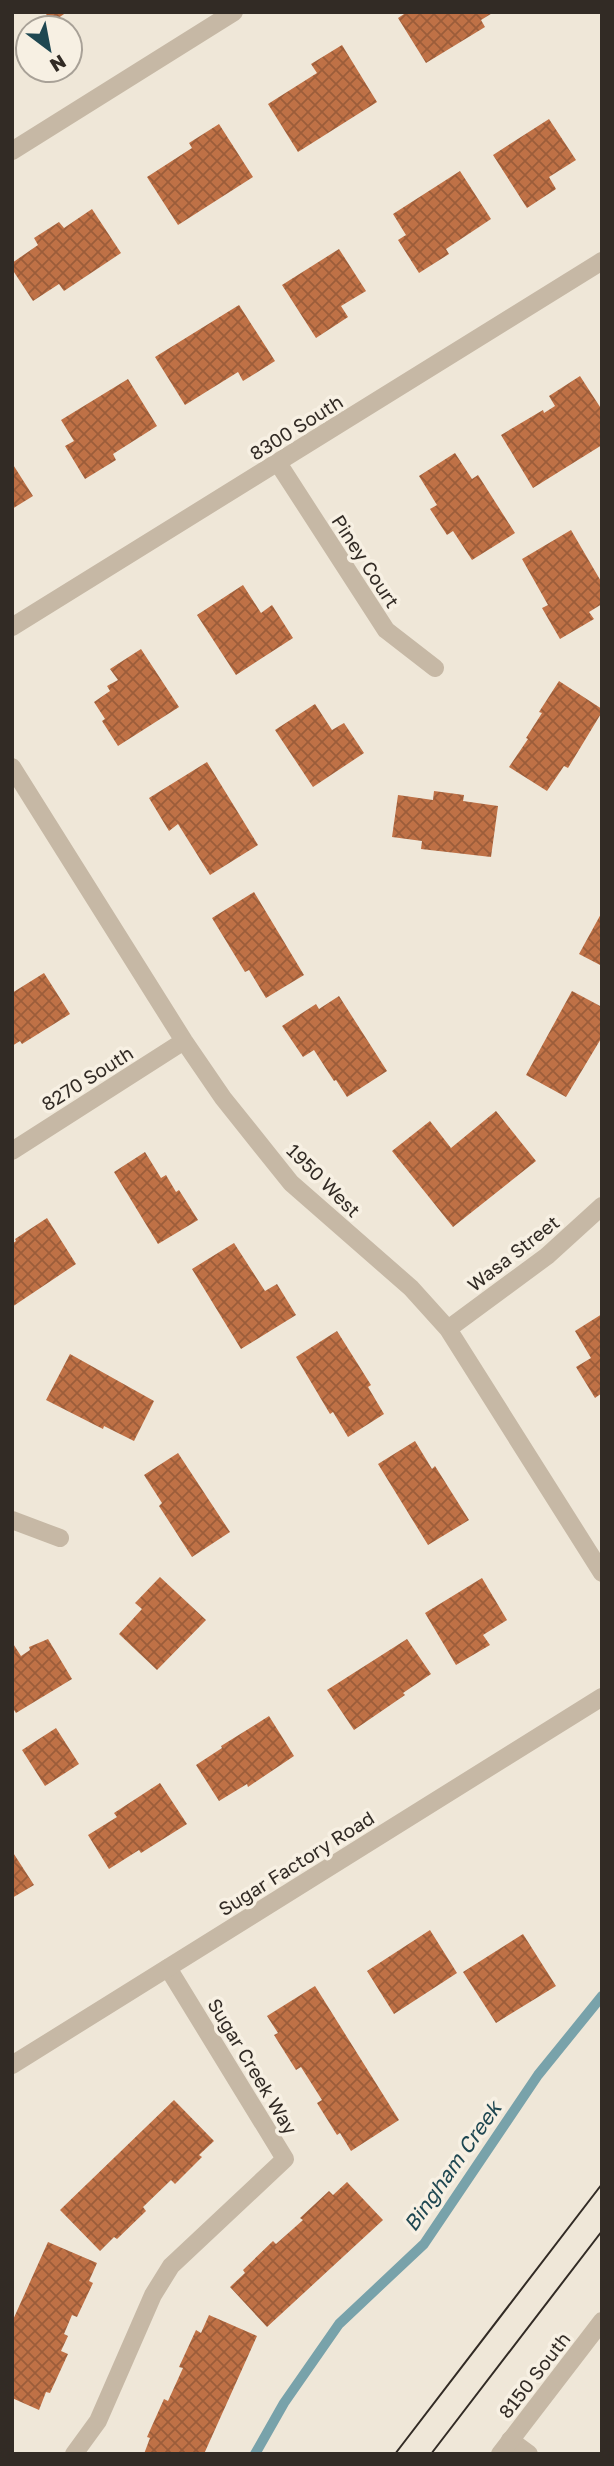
<svg xmlns="http://www.w3.org/2000/svg" width="614" height="2466" font-family="'Golos Text',sans-serif">
<defs>
<pattern id="building-cross-hatch" width="8" height="8" patternUnits="userSpaceOnUse" patternTransform="scale(1.75)"><rect width="8" height="8" fill="#bf7146"/><path d="M0 0l8 8M0 8l8-8" fill="none" stroke="#9c5d3a"/></pattern>
</defs>
<rect width="100%" height="100%" fill="#efe7d8"/>
<g fill="none" stroke-linecap="round" stroke-linejoin="round">
<path stroke="#78a2aa" stroke-width="10" d="M255,2454L284,2403L339,2324L424,2244L538,2075L602,1996"/>
</g>
<path fill="url(#building-cross-hatch)" d="M45,12H67L51,23Z
M407,12H494L481,20L485,27L426,63L398,18Z
M342,45L377,102L298,152L268,104L317,73L311,64Z
M549,119L576,160L549,177L556,189L527,208L493,155Z
M219,124L253,177L178,225L147,177L192,148L189,143Z
M460,171L491,219L446,249L449,254L419,273L398,240L406,235L393,214Z
M92,209L121,253L64,291L59,284L33,301L12,269V263L38,245L34,238L59,222L64,228Z
M339,249L366,291L341,306L348,317L316,338L282,285Z
M239,305L275,361L243,381L238,372L185,405L155,357Z
M580,376L602,410V445L533,488L501,435L543,410L544,413L555,406L549,396Z
M128,379L157,426L113,454L116,460L85,479L65,446L74,441L61,420Z
M455,453L472,479L478,475L515,533L472,560L453,531L447,535L430,509L437,505L419,476Z
M12,463L33,496L12,509Z
M571,530L602,583V604L589,612L594,619L560,639L542,608L548,605L522,559Z
M243,585L261,613L272,605L293,638L236,675L197,615Z
M141,649L179,707L118,746L102,721L105,719L94,702L110,691L107,686L118,680L110,669Z
M559,681L602,709V712L568,768L564,766L547,791L509,767L528,739L526,738L542,713L539,712Z
M315,704L332,730L344,723L364,753L313,787L275,730Z
M207,762L258,845L210,875L178,824L169,831L149,798Z
M434,791L464,795L463,801L498,806L491,857L421,849L422,841L392,837L398,795L433,800Z
M254,892L304,975L266,998L249,970L245,972L212,918Z
M602,912V966L579,954Z
M44,973L70,1014L22,1044L20,1041L12,1046V993Z
M572,991L602,1007V1037L566,1097L526,1075Z
M339,996L387,1071L347,1097L336,1080L334,1081L314,1050L303,1057L282,1026L316,1004L319,1009Z
M496,1111L536,1161L453,1227L392,1151L430,1121L451,1148Z
M145,1152L161,1178L166,1175L176,1192L179,1190L198,1220L158,1244L114,1172Z
M47,1218L76,1264L12,1307V1244L16,1241L15,1239Z
M234,1243L265,1291L277,1284L296,1315L241,1349L192,1269Z
M602,1314V1393L595,1398L576,1367L591,1358L575,1331Z
M337,1331L371,1385L368,1387L384,1414L348,1437L333,1412L330,1414L296,1357Z
M70,1354L154,1401L134,1441L104,1426L103,1429L46,1400Z
M415,1441L432,1469L435,1466L469,1520L428,1545L378,1464Z
M178,1453L230,1532L192,1557L159,1506L162,1503L144,1475Z
M160,1577L206,1620L157,1670L119,1634L142,1609L135,1603Z
M482,1578L507,1620L483,1635L490,1645L456,1665L425,1613Z
M48,1639L72,1679L16,1713L12,1707V1642L21,1656L30,1650L29,1647Z
M407,1639L431,1674L403,1693L405,1695L354,1730L327,1690Z
M269,1716L294,1756L248,1787L247,1784L219,1801L196,1765L222,1748L221,1746Z
M56,1728L79,1764L45,1786L22,1750Z
M160,1783L187,1824L141,1853L139,1850L109,1869L88,1835L117,1817L114,1813Z
M12,1851L34,1885L12,1898Z
M430,1930L457,1973L394,2014L367,1971Z
M523,1934L556,1986L496,2023L463,1972Z
M315,1986L399,2120L351,2151L340,2133L337,2135L317,2103L322,2100L301,2067L296,2070L274,2035L278,2033L267,2016Z
M174,2100L214,2141L199,2155L202,2157L175,2184L171,2180L143,2207L146,2211L117,2239L114,2237L100,2251L60,2210Z
M347,2182L383,2220L267,2327L230,2287L245,2273L243,2270L273,2241L276,2244L303,2220L300,2218L329,2191L333,2195Z
M48,2242L97,2263L89,2281L93,2283L77,2317L72,2315L64,2334L68,2336L61,2351L68,2354L50,2393L46,2392L39,2410L12,2398V2322Z
M209,2315L257,2336L204,2454H144L150,2438L147,2437L164,2399L168,2401L183,2368L179,2367L196,2330L201,2333Z"/>
<g fill="none" stroke-linecap="round" stroke-linejoin="round">
<path stroke="#c6b8a5" stroke-width="18" d="M510,2440L529,2454"/>
<path stroke="#c6b8a5" stroke-width="18" d="M12,151L234,12
M278,463L386,630L435,668
M12,627L602,261
M12,767L184,1041L223,1098L291,1183L411,1288L448,1329L602,1573
M12,1151L184,1041
M448,1329L547,1256L602,1206
M12,1520L60,1538
M74,2454L98,2421L153,2295L171,2266L285,2159L168,1968
M500,2454L602,2321"/>
<path stroke="#c6b8a5" stroke-width="18" d="M12,2065L602,1697"/>
<path stroke="#322b25" stroke-width="2" d="M395,2454L602,2184
M431,2454L602,2231"/>
</g>
<g text-anchor="middle" dominant-baseline="central" stroke-width="7" stroke-linejoin="round" paint-order="stroke">
<g font-size="19" fill="#322b25" stroke="#f7f0e3">
<text transform="translate(296 427) rotate(-32)">8300 South</text>
<text transform="translate(366 561) rotate(57)">Piney Court</text>
<text transform="translate(87 1078) rotate(-32)">8270 South</text>
<text transform="translate(324 1180) rotate(45)">1950 West</text>
<text transform="translate(513 1253) rotate(-38)">Wasa Street</text>
<text transform="translate(296 1863) rotate(-32)">Sugar Factory Road</text>
<text transform="translate(253 2066) rotate(59)">Sugar Creek Way</text>
<text transform="translate(534 2375) rotate(-52)">8150 South</text>
</g>
<g font-size="21" font-style="italic" fill="#1e4751" stroke="#f7f0e3">
<text transform="translate(452 2166) rotate(-55)">Bingham Creek</text>
</g>
</g>
<rect width="614" height="2466" fill="none" stroke="#322b25" stroke-width="28"/>
<g transform="translate(49 49) rotate(148)"><circle r="33" fill="#f7f0e3" stroke="#a8a197" stroke-width="2"/>
<path d="M0-5L12 26L0 18L-12 26Z" fill="#1e4751"/>
<text y="-10" font-size="19" font-weight="bold" text-anchor="middle" fill="#322b25">N</text>
</g>
</svg>
